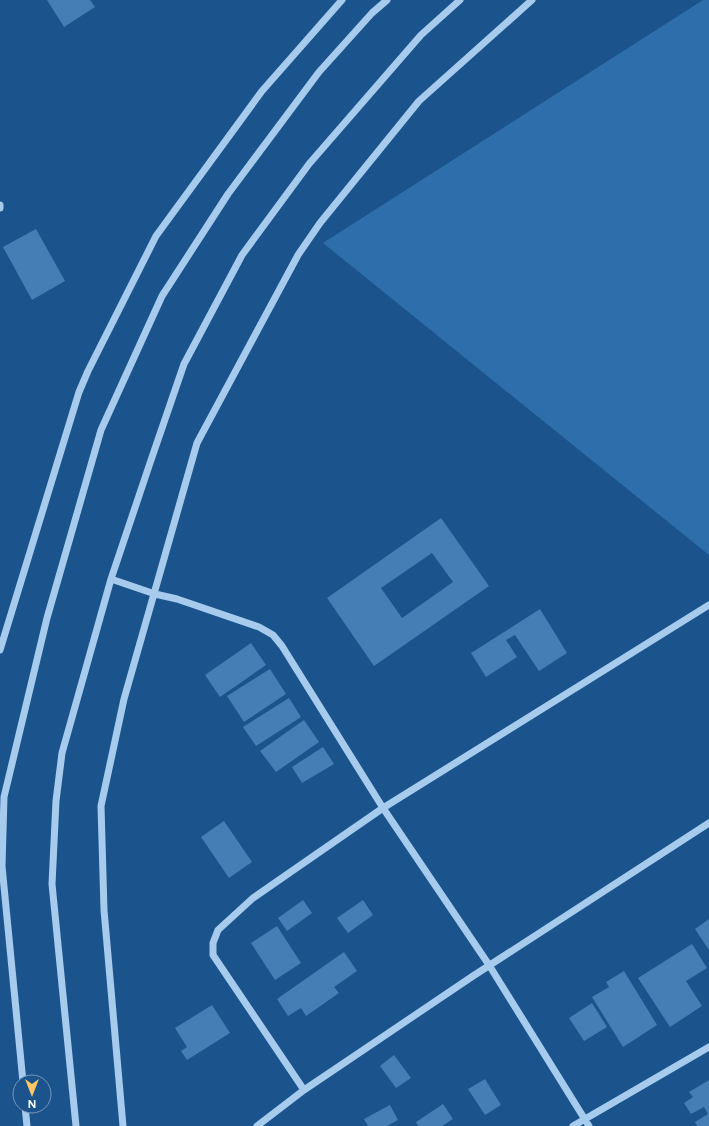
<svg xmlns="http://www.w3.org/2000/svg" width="709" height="1126" font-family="Figtree,sans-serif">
<rect width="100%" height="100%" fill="#1b548c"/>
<path fill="#2e6eaa" d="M703,0H709V555L323,243Z"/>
<path fill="#447eb4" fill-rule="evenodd" d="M47,0H90L95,7L64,27Z
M36,229L65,281L32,300L3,247Z
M441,518L489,586L374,666L327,598ZM432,553L453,582L402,618L381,588Z
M540,609L567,653L539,671L515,635L506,640L517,657L486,677L471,653Z
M251,643L266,665L220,697L205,675Z
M270,669L286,694L244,722L227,696Z
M289,698L301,717L256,746L243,727Z
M304,720L319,742L276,772L260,751Z
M323,747L334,764L302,783L292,767Z
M224,821L252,862L229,878L201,837Z
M303,900L312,913L287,931L278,918Z
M363,900L373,915L348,933L337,918Z
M709,919V950L695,929Z
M277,926L301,963L275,980L251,943Z
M692,944L707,968L686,981L702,1006L670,1027L638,978Z
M344,952L357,971L334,987L339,993L306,1016L301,1008L288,1016L277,999Z
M624,971L657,1025L623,1047L592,997L609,987L606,982Z
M592,1003L607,1027L584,1041L569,1018Z
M212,1005L230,1033L187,1060L181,1051L187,1047L175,1028Z
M394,1055L411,1078L396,1088L380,1066Z
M485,1079L501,1105L485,1115L468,1089Z
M709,1080V1126H697L695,1122L708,1114L704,1107L691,1114L684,1103L693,1097L689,1092Z
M443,1104L453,1119L442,1126H418L416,1122Z
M390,1105L398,1120L387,1126H368L364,1119Z"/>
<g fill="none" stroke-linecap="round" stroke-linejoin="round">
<path stroke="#a7cbed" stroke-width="7" d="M0,205V208
M111,579L155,594L177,599L259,627L273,635L282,646L383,808L489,965L589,1126
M0,650L79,392L88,371L156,236L262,91L342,0
M23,1082L2,866L4,797L47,618L101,430L162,296L228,194L319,72L372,13L387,0
M304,1090L213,955V943L218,930L253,898L383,808L709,605
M25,1106L27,1126
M76,1126L52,884L56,801L62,753L111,579L149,466L184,364L242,255L309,164L421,35L460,0
M123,1126L104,910L101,806L124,699L197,443L298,255L320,223L419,101L532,0
M257,1126L304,1090L473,976L709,823
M573,1126L709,1047"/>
</g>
<g transform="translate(32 1094) rotate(180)"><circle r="19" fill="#1b548c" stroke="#7698ba"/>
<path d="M0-3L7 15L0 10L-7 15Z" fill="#ffc763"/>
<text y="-6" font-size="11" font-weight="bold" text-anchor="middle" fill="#ffffff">N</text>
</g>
</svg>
